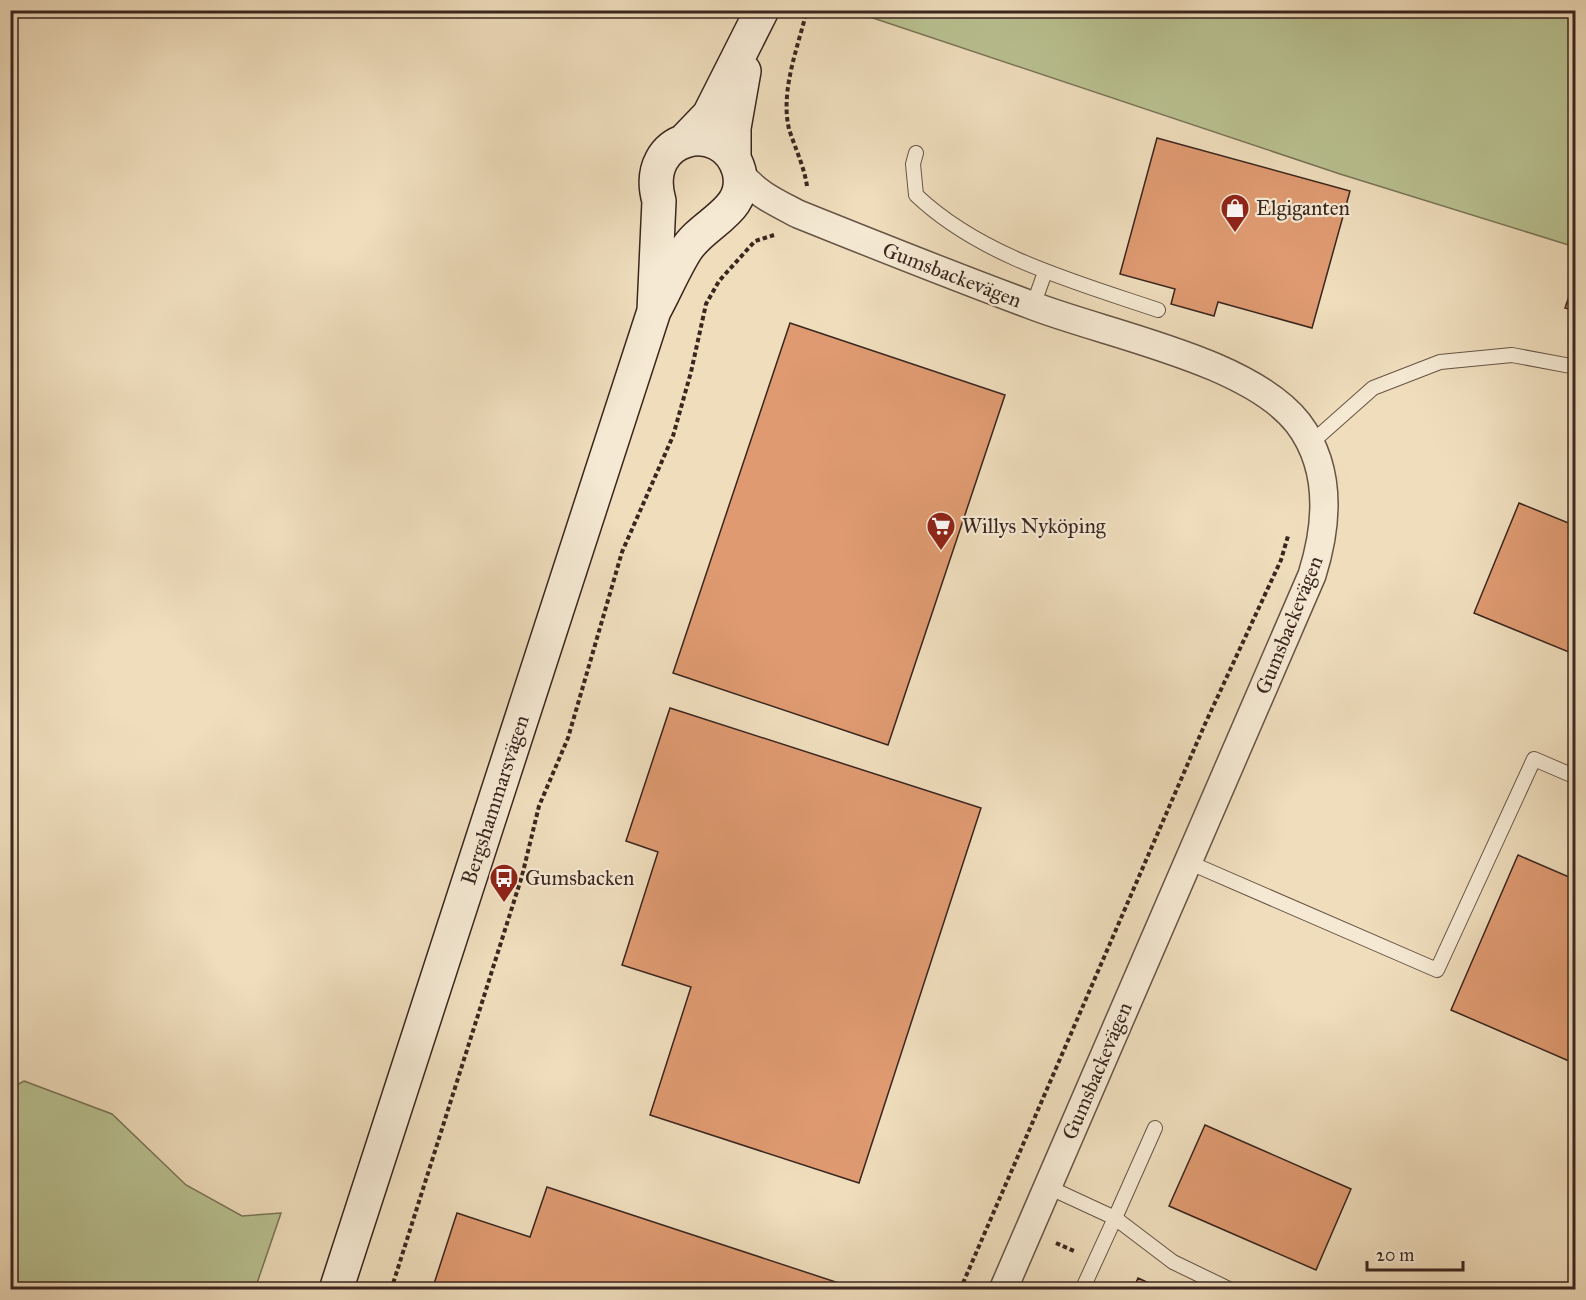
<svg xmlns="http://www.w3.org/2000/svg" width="1586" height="1300" font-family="'IM FELL Great Primer',serif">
<rect width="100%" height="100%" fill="#efddbc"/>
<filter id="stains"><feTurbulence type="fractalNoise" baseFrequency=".00333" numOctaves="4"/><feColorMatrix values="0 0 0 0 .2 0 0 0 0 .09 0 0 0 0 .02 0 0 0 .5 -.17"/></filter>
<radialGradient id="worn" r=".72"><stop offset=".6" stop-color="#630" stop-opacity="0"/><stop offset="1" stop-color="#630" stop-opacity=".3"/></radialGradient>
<path fill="#b9c191" stroke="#7a7458" stroke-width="1.5" d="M852,11H1575V247L1340,174Z
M24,1081L112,1114L186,1185L242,1216L281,1213L255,1289H11V1088Z"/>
<path fill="#df9a71" stroke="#3a261f" stroke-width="1.5" d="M1157,138L1350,191L1312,328L1218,302L1214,316L1171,304L1175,289L1120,274Z
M1576,276V311L1565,308Z
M790,323L1005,395L888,745L673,673Z
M1519,503L1576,526V655L1474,613Z
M670,708L981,808L859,1183L650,1115L691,987L622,965L658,852L626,841Z
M1518,855L1576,880V1064L1451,1010Z
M1205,1125L1351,1189L1316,1270L1169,1206Z
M547,1187L614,1209L860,1290H432L457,1213L530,1237Z
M1138,1278L1164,1290H1133Z"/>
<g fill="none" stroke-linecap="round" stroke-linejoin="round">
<g stroke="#675446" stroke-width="16">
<path id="lane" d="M916,153L913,164L916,195C980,256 1075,282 1158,310
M1033,306L1045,272
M1311,443L1373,388L1440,362L1512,355L1576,367
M1188,862L1437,970L1534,759L1576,777
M1155,1128L1115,1218L1173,1262L1231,1290
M1048,1187L1115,1218L1082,1290"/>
</g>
<g stroke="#675446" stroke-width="30">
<path id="street" d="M739,172C755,193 775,202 798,214C875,245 953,276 1031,305C1105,334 1249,360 1298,423C1332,468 1328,524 1312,575L1003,1290"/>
</g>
<g stroke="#3a261f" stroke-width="36">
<path id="secondary" d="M684,141L709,115L762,10
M734,159V128L744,71
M336,1290L654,311C665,291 674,269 686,250C703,222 749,211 739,171C724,117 640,134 659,201L654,311"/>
</g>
<path stroke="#3a261f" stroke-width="4" stroke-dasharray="4.5 3" stroke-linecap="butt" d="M807,186C804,166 795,148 789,129C780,91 798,47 807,10
M1056,1243L1074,1251
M391,1290L522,876L539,806L568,738L622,552L673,436L691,372L706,304L719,281L755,241L774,235
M960,1290L1205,724L1281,560L1288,536"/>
<use href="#lane" stroke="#f5e9d3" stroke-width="14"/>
<use href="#street" stroke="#f5e9d3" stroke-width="27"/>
<use href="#secondary" stroke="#f5e9d3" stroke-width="33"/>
</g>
<defs>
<g id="shop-pin" transform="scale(1.5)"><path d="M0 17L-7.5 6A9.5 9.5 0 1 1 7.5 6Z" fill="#8f2418" stroke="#f5e9d3"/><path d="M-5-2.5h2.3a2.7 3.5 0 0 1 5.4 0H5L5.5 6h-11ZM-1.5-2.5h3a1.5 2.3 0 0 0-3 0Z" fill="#fff"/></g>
<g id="supermarket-pin" transform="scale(1.5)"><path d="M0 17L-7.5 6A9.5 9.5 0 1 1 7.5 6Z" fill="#8f2418" stroke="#f5e9d3"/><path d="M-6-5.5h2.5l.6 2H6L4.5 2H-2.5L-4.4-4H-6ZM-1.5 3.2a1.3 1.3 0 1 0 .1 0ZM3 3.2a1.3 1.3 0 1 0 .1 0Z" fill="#fff"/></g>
<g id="bus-pin" transform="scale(1.5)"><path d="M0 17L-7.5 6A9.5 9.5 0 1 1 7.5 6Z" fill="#8f2418" stroke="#f5e9d3"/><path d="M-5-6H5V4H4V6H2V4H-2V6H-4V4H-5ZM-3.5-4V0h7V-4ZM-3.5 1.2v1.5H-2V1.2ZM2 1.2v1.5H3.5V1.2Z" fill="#fff"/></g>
</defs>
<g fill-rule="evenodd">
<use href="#shop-pin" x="1235" y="208"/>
<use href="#supermarket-pin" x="941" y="526"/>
<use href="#bus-pin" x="504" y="878"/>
</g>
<g text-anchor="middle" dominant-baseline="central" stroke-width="4.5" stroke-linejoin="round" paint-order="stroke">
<g font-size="21" fill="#3a261f" stroke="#f5e9d3" text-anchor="start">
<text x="1256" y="208">Elgiganten</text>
<text x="962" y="526">Willys Nyköping</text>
<text x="525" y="878">Gumsbacken</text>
</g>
<g font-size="21" fill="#3a261f" stroke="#f5e9d3">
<text transform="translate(952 275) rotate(21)">Gumsbackevägen</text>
<text transform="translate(1289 625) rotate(-68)">Gumsbackevägen</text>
<text transform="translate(495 800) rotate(-72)">Bergshammarsvägen</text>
<text transform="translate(1097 1071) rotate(-67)">Gumsbackevägen</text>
</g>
</g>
<rect width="1586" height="1300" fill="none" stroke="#efddbc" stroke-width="36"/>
<rect x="12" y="12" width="1562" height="1276" fill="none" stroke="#3a261f" stroke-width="3"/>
<rect x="18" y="18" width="1550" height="1264" fill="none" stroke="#3a261f" stroke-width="1.5"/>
<path d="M1367 1261v9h96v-9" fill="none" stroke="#3a261f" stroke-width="3"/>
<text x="1376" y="1261" font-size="18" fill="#3a261f" stroke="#f5e9d3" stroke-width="4.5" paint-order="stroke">20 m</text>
<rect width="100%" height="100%" filter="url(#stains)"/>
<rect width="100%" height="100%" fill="url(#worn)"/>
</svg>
